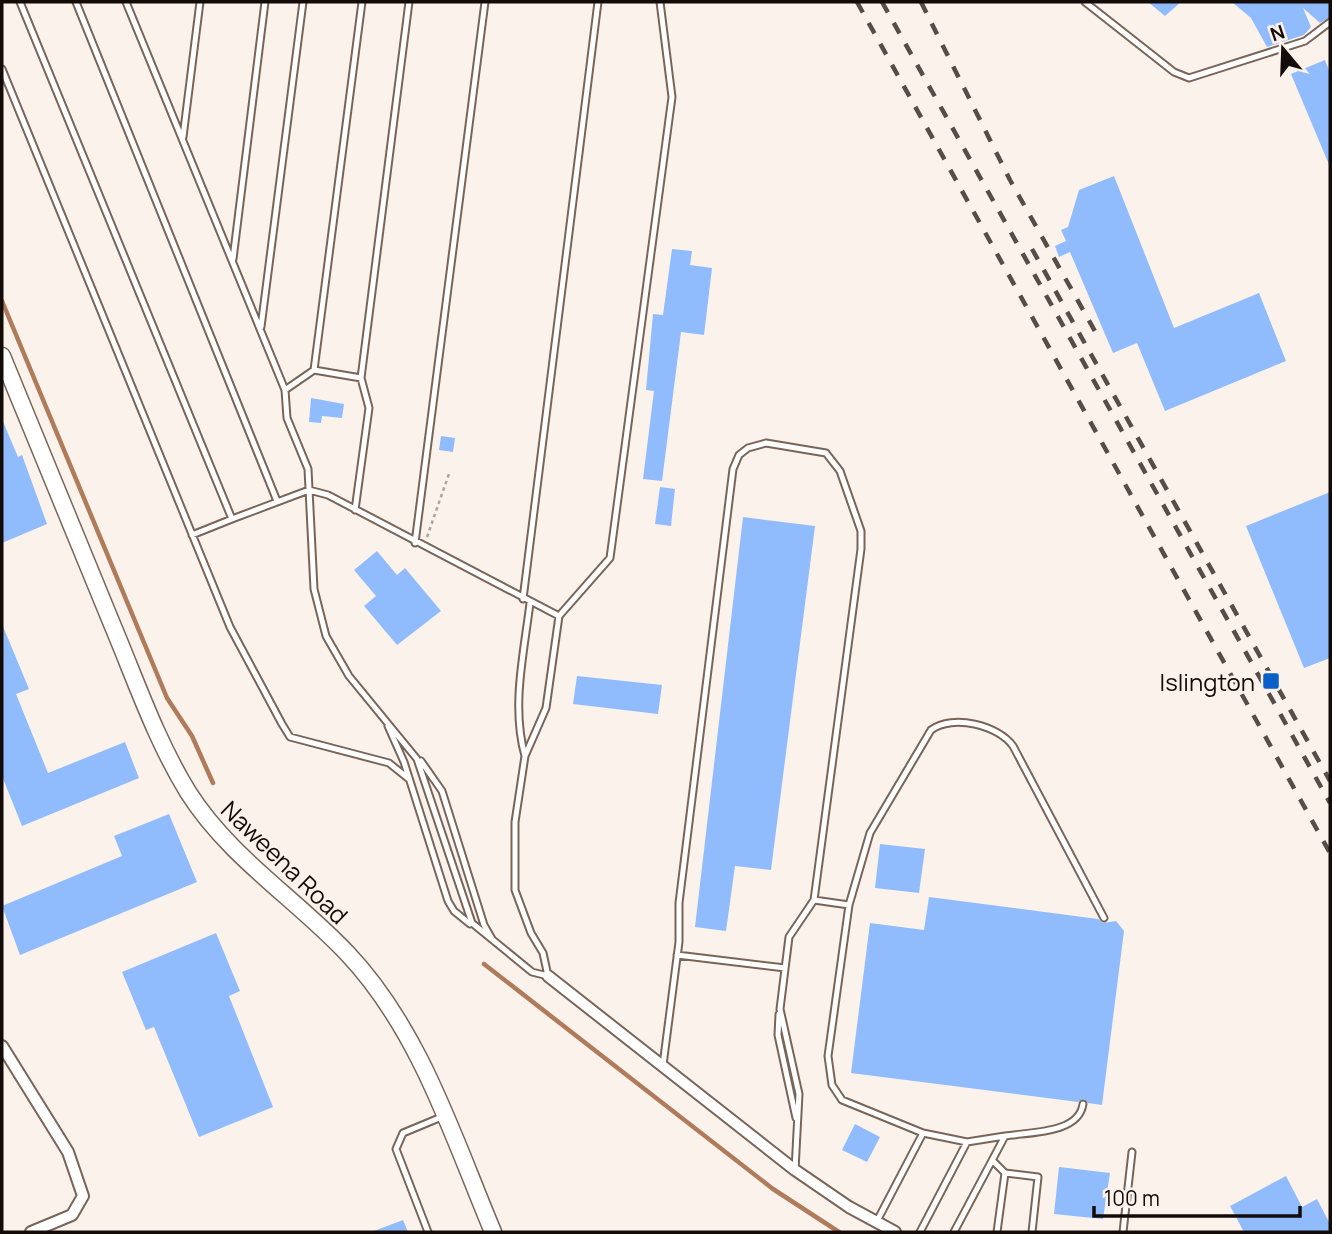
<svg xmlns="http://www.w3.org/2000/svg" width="1332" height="1234" font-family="Manrope,sans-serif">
<rect width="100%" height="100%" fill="#fcf2ec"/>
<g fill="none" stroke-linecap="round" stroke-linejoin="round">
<path stroke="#b07b5a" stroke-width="4.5" d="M2,301L167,698L192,736L213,783
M484,964L773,1189L839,1232"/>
</g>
<path fill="#90bcfd" d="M1148,2H1181L1165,16Z
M1232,2H1330V17L1320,23L1303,8L1311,27L1304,35L1267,47L1251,18Z
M1325,60L1330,73V167L1291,74Z
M1114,176L1174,328L1259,293L1286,361L1165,411L1137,343L1113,353L1070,252L1059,257L1055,246L1066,241L1061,230L1068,227L1079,190Z
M672,249L692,251L690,265L712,268L704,335L681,332L662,481L643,479L654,391L646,390L653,314L663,315Z
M311,398L344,404L342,418L322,416L321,423L309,422Z
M2,419L18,457L22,455L47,524L2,543Z
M441,436L455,438L453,452L439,450Z
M660,487L675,489L671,526L655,524Z
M1330,492V658L1304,668L1246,526Z
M743,517L815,526L771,870L735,866L726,931L695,927Z
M377,551L397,575L405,568L441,611L397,645L364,606L376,596L354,570Z
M2,624L29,689L16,694L48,773L125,742L139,778L22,826L2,776Z
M577,676L662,685L658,714L573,704Z
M169,814L197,882L20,955L2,906L122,856L114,836Z
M880,844L925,849L919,893L875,888Z
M929,897L1098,919L1103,923L1116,921L1124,931L1102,1105L1088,1103L1084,1099L1078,1102L851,1073L870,923L924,930Z
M216,933L240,991L229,996L273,1107L199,1137L154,1027L146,1030L122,972Z
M855,1124L880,1137L867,1162L842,1150Z
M1059,1167L1110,1173L1103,1219L1054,1214Z
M1286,1176L1302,1207L1317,1199L1330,1224V1232H1244L1230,1206Z
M403,1220L408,1232H374V1231Z"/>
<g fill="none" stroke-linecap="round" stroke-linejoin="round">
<g stroke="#796558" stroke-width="9">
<path id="lane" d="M20,2L232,519L192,535
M76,2L277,501
M126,2L285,390L287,418L308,469L314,589L326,636L349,676L417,759L472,923L532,972L548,976L543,953L531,933L515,890V822L525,756L546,708L559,616L610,558L672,97L660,2
M1085,2L1174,72L1189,78L1305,41L1330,22
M2,69L230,627L282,724L290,737L389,763L409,779
M183,137L200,2
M233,259L265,2
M261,327L303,2
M314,370L361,378
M285,390L314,370L362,2
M355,510L369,408L361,378L409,2
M232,519L309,490L328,495L559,616
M415,543L485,2
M523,599L598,2
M388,726L404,762L448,901L454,911L470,924
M525,756C511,706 524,653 530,603
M421,761L442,791L484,925L492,939
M814,900L849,905
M677,955L785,968
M779,1014L778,1035L796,1118
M663,1065L679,942V903L733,469L739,455L748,448L766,443L826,453L840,471L861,531V549L814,900L789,937L780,1009L799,1094L795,1170
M923,1133L967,1142L1005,1136
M993,1161L1005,1173L997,1232
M1005,1173L1038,1177L1032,1232
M877,1221L923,1133L842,1100L832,1085L828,1056L849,905L870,833L931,730C953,714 998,725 1013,746L1104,918
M428,1232L396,1149L403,1133L444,1116
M920,1232L967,1142
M954,1232L1005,1136C1029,1132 1079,1134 1083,1104
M1123,1232L1132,1152"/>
</g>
<g stroke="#796558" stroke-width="14">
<path id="street" d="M548,976L795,1170L849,1207L895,1232
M2,1046L68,1152L83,1196L72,1215L31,1232"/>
</g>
<g stroke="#796558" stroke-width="19">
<path id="secondary" d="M2,356C39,445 75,535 112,624C136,681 156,740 188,792C229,857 295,898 347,953C420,1030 453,1137 493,1232"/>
</g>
<path stroke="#ada49f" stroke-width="2.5" stroke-dasharray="3.5 3.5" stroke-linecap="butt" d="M427,537L450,471"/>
<use href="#lane" stroke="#fff" stroke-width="5"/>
<use href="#street" stroke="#fff" stroke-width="10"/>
<use href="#secondary" stroke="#fff" stroke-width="16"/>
<path stroke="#564d49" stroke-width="4.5" stroke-dasharray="12 12" stroke-linecap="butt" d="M857,2L1330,853
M882,2L1330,803
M921,2L1010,180L1096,333
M1032,249L1330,781"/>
</g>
<rect fill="#0b5fc9" stroke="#fcf2ec" stroke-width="2.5" x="1262" y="672" width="18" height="18" rx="3.5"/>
<g text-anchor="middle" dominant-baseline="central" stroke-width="5" stroke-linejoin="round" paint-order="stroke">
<g font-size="24" fill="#130b07" stroke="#fcf2ec" text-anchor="end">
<text x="1255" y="681">Islington</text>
</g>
<g font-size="24" fill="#130b07" stroke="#fcf2ec">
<text transform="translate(285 862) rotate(44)">Naweena Road</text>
</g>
</g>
<rect width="1332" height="1234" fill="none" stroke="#130b07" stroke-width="7"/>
<g transform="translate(1283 49) rotate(341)" stroke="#fcf2ec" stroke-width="5" paint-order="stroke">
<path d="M0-5L12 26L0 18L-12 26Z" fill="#130b07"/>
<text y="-10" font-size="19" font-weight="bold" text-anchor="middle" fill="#130b07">N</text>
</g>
<path d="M1094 1206v10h206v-10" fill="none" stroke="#130b07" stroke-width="3.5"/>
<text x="1104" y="1206" font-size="21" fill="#130b07" stroke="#fcf2ec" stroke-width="5" paint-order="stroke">100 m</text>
</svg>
